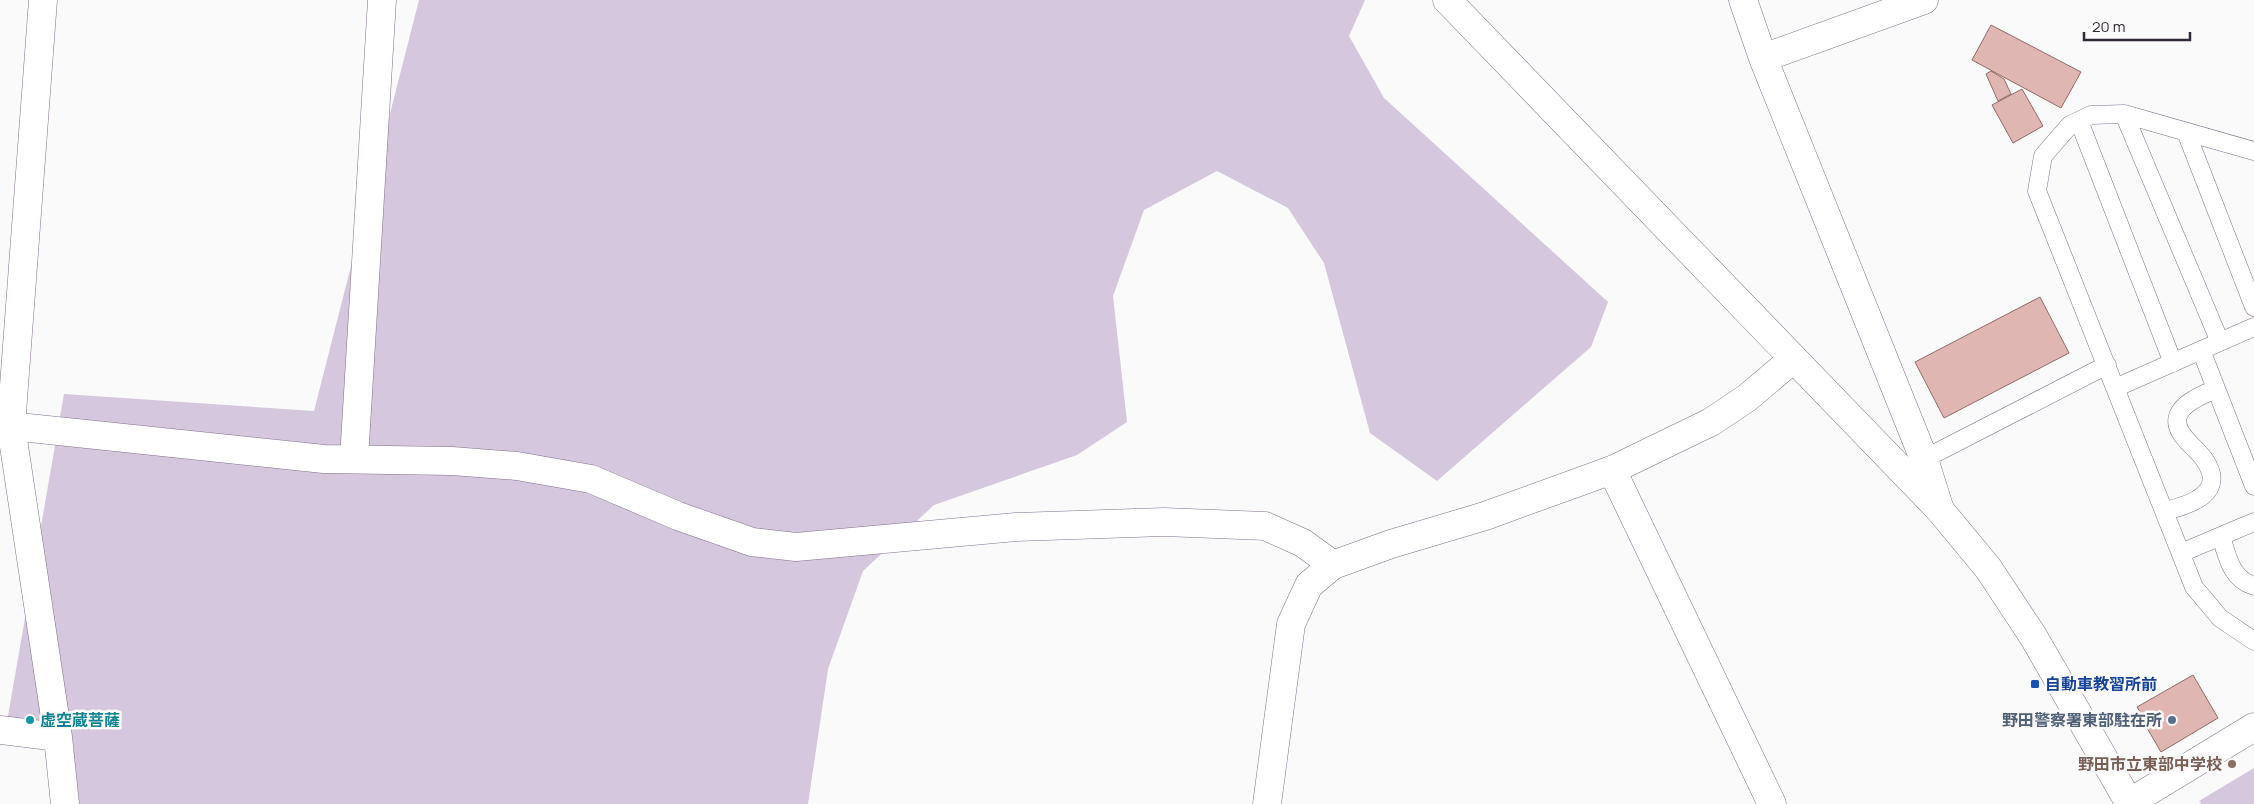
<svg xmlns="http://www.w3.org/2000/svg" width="2254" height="804" font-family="Manrope,'Noto Sans JP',sans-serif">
<rect width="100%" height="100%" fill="#fafafa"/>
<path fill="#d4c7de" d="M419,0H1365L1349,36L1384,98L1608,302L1591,347L1437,481L1370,433L1324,263L1288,208L1217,171L1144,210L1113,296L1127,422L1077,455L934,505L863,571L828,669L808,804H74L66,750L5,733L64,394L314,411Z
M2254,768V804H2201L2199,801Z"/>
<path fill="#dfb6b1" stroke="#916b67" d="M1991,25L2081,72L2061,108L1972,60Z
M1991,71L2004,79L2011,94L1998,101L1986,74Z
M2022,89L2043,126L2013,143L1992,105Z
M2040,297L2069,353L1944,418L1915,362Z
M2193,675L2218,718L2161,752L2147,728L2149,727L2137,707Z"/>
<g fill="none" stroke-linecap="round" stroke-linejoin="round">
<g stroke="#81708e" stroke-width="19">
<path id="service" d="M2124,114L2220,342
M2079,121L2173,363
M2186,132L2254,307
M2254,151L2124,114L2091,115L2070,125L2043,156L2037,191L2194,587L2220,618L2254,641
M2201,350L2254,486
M2115,388L2254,327
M1924,459L2107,365
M2165,511C2190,505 2228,493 2204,459C2198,450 2187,443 2181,433C2166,409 2199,396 2216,389
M2221,536C2227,556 2231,579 2254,586
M2181,553L2254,522"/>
</g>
<g stroke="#81708e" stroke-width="29">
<path id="minor" d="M43,0L11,426L58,737L65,804
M1743,0L1763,58L1924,459L1940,510
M1763,58L1924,0
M0,425L324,459L452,461L517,466L591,479L678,516L752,542L796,547L1016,527L1164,522L1265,526L1303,543L1333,565
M354,459L382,0
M1612,470L1772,804
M0,730L58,737
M2129,803L2254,727"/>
</g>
<g stroke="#81708e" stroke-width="29">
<path id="tertiary" d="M1447,0L1940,510L1988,568L2033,636L2130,804
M1267,804L1291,624L1309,585L1333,565L1391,544L1485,516L1612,470L1711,422L1747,398L1793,359"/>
</g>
<use href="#service" stroke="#fff" stroke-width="18"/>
<use href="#minor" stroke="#fff" stroke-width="28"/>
<use href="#tertiary" stroke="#fff" stroke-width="28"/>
</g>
<rect fill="#1a4fb4" stroke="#fafafa" stroke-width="2" x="2030" y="679" width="10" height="10" rx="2.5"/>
<circle fill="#0f9aa8" stroke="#fafafa" stroke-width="2" cx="30" cy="720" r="5"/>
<circle fill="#5c6f8a" stroke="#fafafa" stroke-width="2" cx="2172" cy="720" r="5"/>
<circle fill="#8d6e63" stroke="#fafafa" stroke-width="2" cx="2232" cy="764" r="5"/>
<g text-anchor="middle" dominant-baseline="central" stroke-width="5" stroke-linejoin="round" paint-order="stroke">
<g font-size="16" font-weight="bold" fill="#164399" stroke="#fafafa" text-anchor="start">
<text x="2045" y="684">自動車教習所前</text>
</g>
<g font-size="16" font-weight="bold" fill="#0d838f" stroke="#fafafa" text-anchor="start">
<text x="40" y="720">虚空蔵菩薩</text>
</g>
<g font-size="16" font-weight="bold" fill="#4e5e75" stroke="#fafafa" text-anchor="end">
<text x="2162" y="720">野田警察署東部駐在所</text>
</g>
<g font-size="16" font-weight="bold" fill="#785e54" stroke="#fafafa" text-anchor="end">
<text x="2222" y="764">野田市立東部中学校</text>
</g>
</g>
<path d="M2084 32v8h106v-8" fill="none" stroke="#302935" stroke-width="2.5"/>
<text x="2092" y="32" font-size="15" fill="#302935" stroke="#fafafa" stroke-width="4" paint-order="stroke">20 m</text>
</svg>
